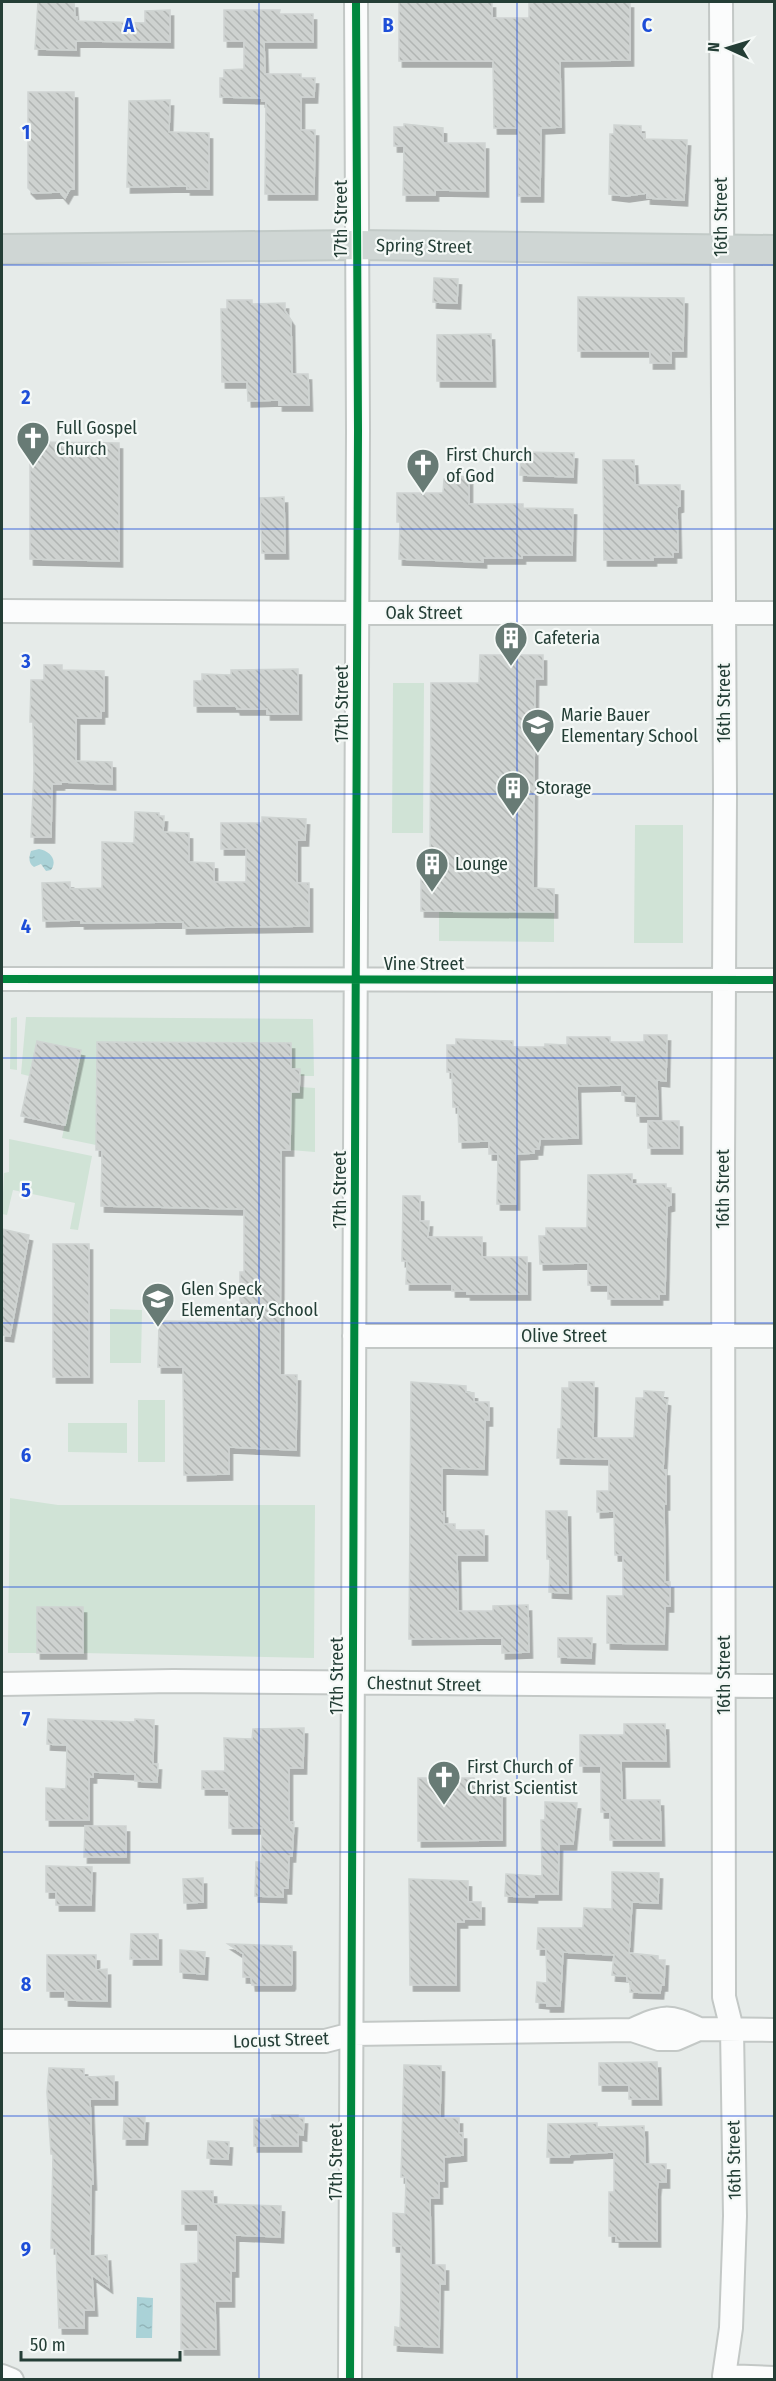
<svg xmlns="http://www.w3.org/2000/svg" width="776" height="2381" font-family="'Fira Sans Condensed',sans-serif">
<defs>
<pattern id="water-ripples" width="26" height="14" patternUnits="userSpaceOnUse" patternTransform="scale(1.5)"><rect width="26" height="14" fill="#aad2d7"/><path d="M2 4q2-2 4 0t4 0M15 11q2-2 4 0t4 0" fill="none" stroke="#92b5b9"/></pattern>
<pattern id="building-back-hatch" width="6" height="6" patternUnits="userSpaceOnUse" patternTransform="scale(1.5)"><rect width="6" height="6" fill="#ced2d0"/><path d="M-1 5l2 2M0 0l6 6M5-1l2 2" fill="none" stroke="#b1b5b3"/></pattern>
<filter id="shadow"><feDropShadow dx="3.5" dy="6" stdDeviation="0" flood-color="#0004"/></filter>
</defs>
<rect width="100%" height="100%" fill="#e6ebe9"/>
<path fill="#d0e3d6" d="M393,683H424L423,833H392Z
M635,825H683V943H634Z
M439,911L554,912V942L439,941Z
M17,1017V1070L10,1069L11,1018Z
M26,1017L313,1019L314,1076H300V1069H291V1043L97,1042L96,1145L62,1138L80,1050L37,1041L29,1076L21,1074Z
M300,1087L315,1088V1152L290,1150L291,1092H299Z
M9,1139L92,1156L78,1230L70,1229L75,1203L13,1190L7,1215L2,1214L4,1173L9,1172Z
M110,1309L142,1310L141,1363H110Z
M138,1400H165V1462H138Z
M68,1423H127V1453L68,1452Z
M10,1498L58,1505H315L314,1658L83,1653L82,1607H37V1653H8Z"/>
<path fill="url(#water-ripples)" d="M39,849C50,851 58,860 51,870L46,871L41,864L34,867C28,863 29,857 31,851Z
M137,2297L153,2298L152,2338H136Z"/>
<path fill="url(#building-back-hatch)" stroke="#cfd4d2" stroke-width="1.5" filter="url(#shadow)" d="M38,2H74L75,17H77V21L145,23V11L170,10V42L76,41V50L35,49Z
M399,2H492V18H529V2H630V60L560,61L561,127L541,128L540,196H518V128H494L493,61H399Z
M224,10H280L279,14H313V42H264L265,74H301V78H315L314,97H301V130H315L314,194H265L266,101H262V98L220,97V78H224V70L244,69V41H224Z
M28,92H74V189H70L65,198L60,192L33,193L28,188Z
M170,100L169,132L209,133V189H187V186L127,187L129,101Z
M404,124L443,128V143H485V191L435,190V195H403L404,146H394V127H404Z
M614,125L641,126V134H644V139L687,140L684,200L647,198V193L626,196L609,194L610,134H614Z
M434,278L458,279L457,303L433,302Z
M578,297L684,298L683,351H671V363H650V351H578Z
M227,300H252V304L285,303V311L291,320L292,374H308L309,405H279V400L248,401L247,382H222L221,309H227Z
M491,334L492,381H437V335Z
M30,442L119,443V561L30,559Z
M521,452L574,453L573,477L520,475Z
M603,460H634L635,485H680V506L677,507L678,552H673V557H653V560H604Z
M451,476L469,477V504H523V508L573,509L572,555H522V558H483V562L399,559L400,522H397V493H443L444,479L451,480Z
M284,497L285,553H262L260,498Z
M480,655H543V679H535L533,888L554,889V912L421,911V867H430L431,683H479Z
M44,665H62V670L104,671V711H101V718H76V761L112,762V784L61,782V784H52L51,837H31L34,772L33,722H30L31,680H44Z
M298,669V714H267V709H237L236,706H194V681H202V674L231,675V670Z
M135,812L159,813V816H164L163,832L189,833V862L214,863V882H246V849H221V823H262V817L306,819L305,840H297V883H309V926L183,928V922L81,923V920L43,921L42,883L70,882V889L102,888V842L134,843Z
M644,1035H667L666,1081L657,1080L658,1116H637L636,1096L622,1095V1085L577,1086L578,1138L540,1139L539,1149H534V1153L516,1154V1204H497L498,1154H489V1141L459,1142L458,1107H453L452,1072H447V1045H456V1039L513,1041V1047H545V1044L567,1045V1037H610V1042H644Z
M37,1041L81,1050L65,1125L21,1116Z
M97,1042L291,1043V1069H300L299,1092H291L290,1150H281L280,1375H297L296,1450L229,1447V1474L184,1475L183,1367H158L159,1321L240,1322V1272H244V1209L101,1206L102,1150H96Z
M648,1121H679V1148H648Z
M632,1174V1184H666V1188H671V1205L667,1206L665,1294H659V1299H608V1285H588V1263L540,1264L539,1236H546V1228H587L588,1175Z
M403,1196H420V1221H429L428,1237H482V1257H527V1294H467V1291H452V1284H406L407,1261H402Z
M2,1229L29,1235L10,1336L2,1335Z
M53,1244H89V1377H53Z
M411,1382L466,1386V1392L474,1393V1402H489V1420H485L484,1469L442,1468V1512H444V1524H455V1530H484V1555H457L458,1611H493V1606L528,1605L529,1652L502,1653V1638L409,1639Z
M569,1382H594L593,1438H634L636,1398H644V1391L664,1392L663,1399L667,1400L663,1470H666V1504H664L665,1582H670V1606H665L664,1644L607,1643V1596H623V1555H615L614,1511L597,1512V1491H609V1459L557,1458L558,1429H561L562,1388H569Z
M546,1511H567L568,1593L549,1592L550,1559H547Z
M37,1607H83V1653H37Z
M558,1638H592L591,1658L558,1657Z
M48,1719L135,1722V1719L154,1720L153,1764H158L157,1782L135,1781V1774L93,1772V1777H89V1820H46V1788L66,1789L67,1745L47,1744Z
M624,1724H665L666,1761H621L622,1800H660L661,1840H610V1812H601V1766H580V1735H624Z
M304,1728L303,1768H289V1822H294L292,1856H289L288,1888H283V1897L255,1896L256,1862H261L262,1828H229V1791H226V1789H202V1771H225L224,1738L252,1739L253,1729Z
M418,1778H474V1786H491V1792H502V1840L418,1841Z
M545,1802L577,1803L573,1844H559L558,1894H534V1897L505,1896L506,1874L542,1876L541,1820H545Z
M85,1826H126V1857H84Z
M46,1866L92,1867L91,1905H56V1892H46Z
M612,1872L659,1873L658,1903L632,1902L629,1953L658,1956V1960H665L664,1985H661L660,1993L630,1992L631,1982L627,1981V1976L612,1975L614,1955L563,1952L560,2006H547V2003L536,2002L537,1982L547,1983L546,1949H537L538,1928H583L584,1908L612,1909Z
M203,1878V1902L184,1903L183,1879Z
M409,1879L468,1881V1902H481V1919H464V1922H456V1985H410Z
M131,1934H158V1959H130Z
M228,1944L292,1946V1983L291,1985H252L251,1977H243V1954Z
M180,1950L205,1952L204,1974L180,1972Z
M47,1955H96V1970L107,1969V2001L65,2000V1991H47Z
M657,2062L658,2099H629V2085H599V2063Z
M404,2065L441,2066L440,2118H459V2133H463V2155L444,2157V2181H439V2198H430L431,2265H445V2284H440L439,2347L394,2345L395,2327L400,2328L401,2294V2246H393V2213L405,2214L406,2177H401Z
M49,2068L84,2069V2077L114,2076V2099H90L93,2184H91L90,2256L107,2255L109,2287L92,2275L94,2310H84V2328H59L56,2248H51L53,2154H51L47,2092Z
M272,2115H298V2118H304L303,2135L298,2134V2146H254V2119H272Z
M124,2117H145L144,2139H123Z
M597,2123V2127L644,2126L645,2164H666V2182H658L657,2191V2241H616V2236H609V2192H614V2152L570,2154L569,2157H547L548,2124Z
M208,2141L229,2142L228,2159L207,2158Z
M182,2191H213V2204L281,2206L280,2237L235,2235V2271H231V2301H215L216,2349H181V2264L198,2263V2224H182Z"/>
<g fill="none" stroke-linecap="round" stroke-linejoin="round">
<g stroke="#c3c8c6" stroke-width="26">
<path id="minor" d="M721,2L725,797L723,1166L724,1997L732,2029L735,2216L731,2328L724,2376
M2,611L357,613H774
M2,979L774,980
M354,1336H774
M2,1684L173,1681L774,1686
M632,2030C663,2016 668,2014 699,2029
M2,2041H325L352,2034L632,2030L659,2039H676L699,2029L774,2030
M2,2376L12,2380
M724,2376L774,2378
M350,2380L358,430L356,2"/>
</g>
<g stroke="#c2cac7" stroke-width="32">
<path id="major" d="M2,249L355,245L774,250"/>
</g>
<use href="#minor" stroke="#fbfcfc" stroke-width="22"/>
<use href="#major" stroke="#cfd6d4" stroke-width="28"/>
<g stroke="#f5f9f7" stroke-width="11">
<path id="cycleway" d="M2,979L774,980
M350,2380L358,430L356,2"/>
</g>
<use href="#cycleway" stroke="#00873e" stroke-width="8"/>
</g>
<path fill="none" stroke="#1d4ed8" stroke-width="1.5" stroke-opacity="0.55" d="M259,2V2380M517,2V2380M2,265H774M2,529H774M2,794H774M2,1058H774M2,1323H774M2,1587H774M2,1852H774M2,2116H774"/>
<defs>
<g id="church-pin" transform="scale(1.725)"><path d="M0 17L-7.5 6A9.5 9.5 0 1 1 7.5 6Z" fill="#687b75" stroke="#f5f9f7"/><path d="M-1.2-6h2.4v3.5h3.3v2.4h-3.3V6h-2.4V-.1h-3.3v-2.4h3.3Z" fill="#fff"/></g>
<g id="building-pin" transform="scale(1.725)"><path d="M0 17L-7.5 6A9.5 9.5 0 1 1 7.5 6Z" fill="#687b75" stroke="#f5f9f7"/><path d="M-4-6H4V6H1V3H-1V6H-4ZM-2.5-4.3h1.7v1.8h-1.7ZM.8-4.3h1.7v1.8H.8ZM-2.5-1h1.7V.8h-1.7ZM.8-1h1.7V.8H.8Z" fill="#fff"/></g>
<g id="school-pin" transform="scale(1.725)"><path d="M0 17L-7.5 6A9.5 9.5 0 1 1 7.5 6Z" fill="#687b75" stroke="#f5f9f7"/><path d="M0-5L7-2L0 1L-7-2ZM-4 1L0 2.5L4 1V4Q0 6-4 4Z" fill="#fff"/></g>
</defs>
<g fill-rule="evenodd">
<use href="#church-pin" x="33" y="438"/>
<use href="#church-pin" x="423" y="465"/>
<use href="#building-pin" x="511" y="638"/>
<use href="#school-pin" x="538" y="725"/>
<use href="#building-pin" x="513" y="788"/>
<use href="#building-pin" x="432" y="864"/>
<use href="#school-pin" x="158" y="1299"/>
<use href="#church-pin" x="444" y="1777"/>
</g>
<g text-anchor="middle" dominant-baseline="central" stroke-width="4.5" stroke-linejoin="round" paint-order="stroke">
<g font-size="18" fill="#243e36" stroke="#f5f9f7">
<text transform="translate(721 217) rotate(-90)">16th Street</text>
<text transform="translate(341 219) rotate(-90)">17th Street</text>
<text transform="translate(424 246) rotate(1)">Spring Street</text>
<text x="424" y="613">Oak Street</text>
<text transform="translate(724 703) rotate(-90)">16th Street</text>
<text transform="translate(342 704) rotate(-90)">17th Street</text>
<text x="424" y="964">Vine Street</text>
<text transform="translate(723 1189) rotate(-90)">16th Street</text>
<text transform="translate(340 1190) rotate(-90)">17th Street</text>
<text x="564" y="1336">Olive Street</text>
<text transform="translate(724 1675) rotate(-90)">16th Street</text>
<text transform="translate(337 1676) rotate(-90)">17th Street</text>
<text transform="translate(424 1684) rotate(1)">Chestnut Street</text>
<text transform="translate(281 2040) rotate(-2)">Locust Street</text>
<text transform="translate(734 2160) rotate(-91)">16th Street</text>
<text transform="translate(336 2162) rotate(-90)">17th Street</text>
</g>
<g font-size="18" fill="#243e36" stroke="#f5f9f7" text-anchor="start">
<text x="56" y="428">Full Gospel<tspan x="56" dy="21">Church</tspan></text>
<text x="446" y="455">First Church<tspan x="446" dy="21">of God</tspan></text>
<text x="534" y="638">Cafeteria</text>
<text x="561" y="715">Marie Bauer<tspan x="561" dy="21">Elementary School</tspan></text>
<text x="536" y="788">Storage</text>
<text x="455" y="864">Lounge</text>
<text x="181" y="1289">Glen Speck<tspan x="181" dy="21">Elementary School</tspan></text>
<text x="467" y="1767">First Church of<tspan x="467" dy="21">Christ Scientist</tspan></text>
</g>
</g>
<g font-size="20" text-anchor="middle" font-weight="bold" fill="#1d4ed8" stroke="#f5f9f7" stroke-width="4.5" stroke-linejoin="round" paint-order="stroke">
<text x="129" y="32">A</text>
<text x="388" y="32">B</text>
<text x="647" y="32">C</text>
<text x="26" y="139">1</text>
<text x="26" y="404">2</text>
<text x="26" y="668">3</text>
<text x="26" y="933">4</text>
<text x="26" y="1197">5</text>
<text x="26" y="1462">6</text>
<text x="26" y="1726">7</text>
<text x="26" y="1991">8</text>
<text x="26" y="2256">9</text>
</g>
<rect width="776" height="2381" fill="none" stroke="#243e36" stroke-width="6"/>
<g transform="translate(728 48) rotate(274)" stroke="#f5f9f7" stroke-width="4.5" paint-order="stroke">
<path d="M0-4.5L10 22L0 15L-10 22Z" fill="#243e36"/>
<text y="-9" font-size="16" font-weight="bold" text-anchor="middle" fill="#243e36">N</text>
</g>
<path d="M21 2351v9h159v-9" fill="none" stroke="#243e36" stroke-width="3"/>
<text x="30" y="2351" font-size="18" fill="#243e36" stroke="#f5f9f7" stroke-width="4.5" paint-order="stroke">50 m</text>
</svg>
